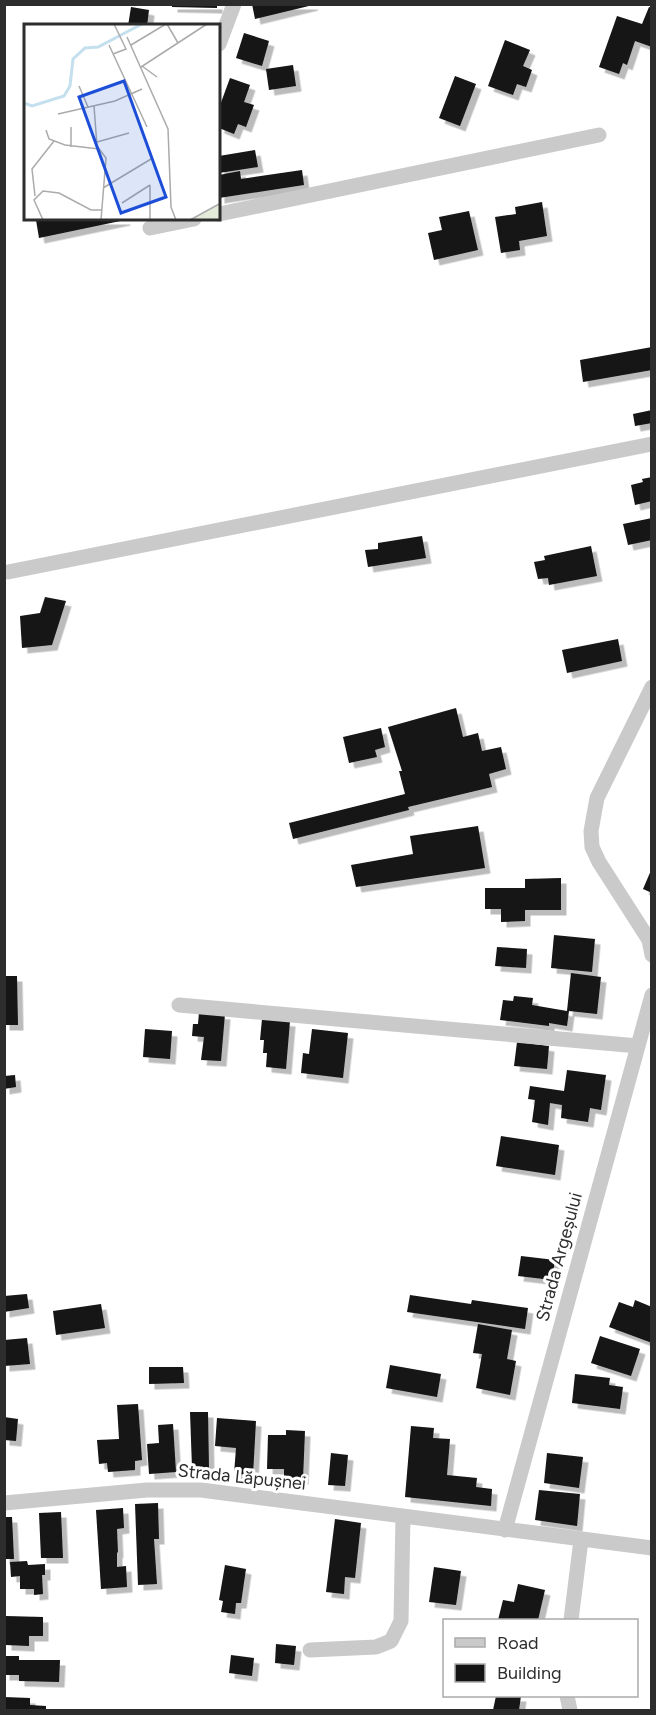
<svg xmlns="http://www.w3.org/2000/svg" width="656" height="1715" font-family="Figtree,sans-serif">
<defs>
<filter id="shadow"><feDropShadow dx="5.5" dy="5.5" stdDeviation="0" flood-color="#0004"/></filter>
</defs>
<rect width="100%" height="100%" fill="#fff"/>
<path fill="#141414" filter="url(#shadow)" d="M172,4H217V8L172,7Z
M252,4H312L313,5L255,19Z
M131,7L149,10L147,26H128Z
M649,7L652,8V47L635,41L627,65L623,63L619,74L599,67L617,16L642,24Z
M244,33L269,41L262,66L236,58Z
M505,40L530,50L523,66L532,70L526,87L517,84L513,95L488,86Z
M293,65L296,86L269,90L266,69Z
M455,76L476,84L460,126L439,118Z
M230,78L250,85L244,102L254,105L246,127L238,124L234,134L219,128V108Z
M255,150L258,167L219,173V156Z
M302,170L304,185L219,198V175L240,171L241,179Z
M542,202L547,236L519,241L520,250L501,253L495,217L516,214L515,207Z
M469,211L478,250L434,260L428,233L442,230L439,217Z
M44,219H125V220L39,238L36,220Z
M652,347V370L583,382L580,360Z
M652,410V423L635,426L633,414Z
M652,477V501L635,505L631,485L643,482L642,479Z
M652,518V540L628,545L623,524Z
M422,536L426,558L368,567L365,550L378,549V543Z
M591,546L597,576L549,585L548,578L538,579L534,562L545,560L544,556Z
M45,597L66,601L52,645L22,648L20,616L40,613Z
M618,639L622,661L567,673L562,650Z
M456,708L463,737L478,733L482,751L501,747L506,769L489,774L492,787L408,807L409,810L293,839L289,823L405,794L399,771H402L388,727Z
M381,728L385,747L375,750L377,757L349,763L343,737Z
M478,826L485,868L356,887L351,865L413,854L410,836Z
M652,868V893L643,889Z
M561,878V910H525V921L501,922V909H485V888H525V879Z
M554,935L595,939L592,972L551,968Z
M497,947L527,949L526,968L495,966Z
M571,973L601,977L597,1014L569,1011L567,1026L549,1023V1026L500,1020L503,1000L513,1001L514,996L533,998L532,1005L567,1011Z
M4,976H17L18,1025H4Z
M199,1012L225,1014L221,1061L201,1060L204,1037L192,1036L193,1024H198Z
M262,1019L290,1021L286,1069L266,1067L267,1053H263L264,1040H260Z
M145,1029L172,1031L170,1059L143,1057Z
M312,1029L348,1033L343,1078L301,1073L303,1053L309,1054Z
M517,1042L549,1046L547,1069L514,1066Z
M567,1070L606,1075L601,1110L590,1108L588,1122L561,1118L562,1105L550,1103L548,1125L532,1122L535,1100L528,1099L530,1086L564,1091Z
M15,1075L16,1087L4,1089V1076Z
M501,1136L559,1145L555,1175L496,1166Z
M521,1256L555,1260L552,1280L518,1276Z
M27,1294L29,1308L4,1312V1296Z
M410,1295L471,1304L472,1300L528,1308L525,1329L407,1312Z
M635,1300L652,1307V1343L609,1327L619,1302L633,1307Z
M101,1304L105,1328L56,1335L53,1311Z
M478,1324L512,1330L507,1359L516,1361L510,1395L476,1388L482,1354L473,1353Z
M600,1336L640,1349L631,1376L591,1363Z
M27,1338L30,1364L4,1366V1340Z
M390,1365L441,1374L437,1397L386,1388Z
M149,1367H183L184,1383L149,1384Z
M575,1374L610,1378L609,1385L623,1387L620,1409L572,1403Z
M138,1404L142,1460L135,1461V1470L108,1472L107,1463L99,1464L97,1440L119,1439L117,1405Z
M190,1412H208L209,1468H192Z
M4,1417L18,1419L16,1441L4,1440Z
M217,1418L256,1421L253,1475L234,1474L236,1448L215,1446Z
M173,1424L176,1472L149,1474L147,1444L159,1443L158,1425Z
M411,1426L434,1428L433,1438L450,1439L447,1475L477,1478L476,1487L492,1489L491,1506L405,1497Z
M286,1430L305,1431L303,1479L284,1478V1469H267L268,1435H286Z
M331,1453L348,1455L345,1486L328,1485Z
M547,1453L583,1457L579,1488L544,1483Z
M539,1490L580,1494L577,1526L535,1520Z
M158,1503L159,1539H154L157,1584L138,1585L135,1504Z
M123,1508L124,1528L117,1529L118,1553L117,1552V1567L126,1566L127,1587L101,1589L96,1510Z
M61,1512L63,1558H41L39,1513Z
M4,1517H12L14,1559H4Z
M335,1519L361,1523L355,1578L345,1577L344,1594L326,1592Z
M27,1561L28,1565L45,1564V1575H42L43,1594L34,1595V1589H20V1576L11,1577L10,1562Z
M225,1565L246,1569L241,1603H236L235,1614L221,1612L223,1601L219,1600Z
M434,1567L461,1571L456,1605L429,1602Z
M518,1584L545,1590L538,1620H498L503,1600L514,1602Z
M6,1616L43,1617V1636H29V1646L6,1645Z
M276,1644L296,1646L294,1665L275,1663Z
M231,1655L254,1658L252,1676L229,1673Z
M4,1656H19V1660H60L59,1682L19,1681V1675H4Z
M496,1696H521L519,1710H493Z
M4,1697L30,1698V1705L46,1706V1710H4Z"/>
<g fill="none" stroke-linecap="round" stroke-linejoin="round">
<path stroke="#cacaca" stroke-width="15" d="M219,44L234,4
M219,214L599,135
M150,228L194,219
M8,572L652,444
M652,687L597,798L591,831L592,847L599,862L649,940L652,955
M179,1005L638,1046
M4,1503L147,1490H201L652,1548
M505,1530L652,995
M571,1620L581,1540
M310,1650L376,1647L391,1641L401,1621L403,1516
M567,1696L570,1710"/>
</g>
<g text-anchor="middle" dominant-baseline="central" stroke-width="6" stroke-linejoin="round" paint-order="stroke">
<g font-size="18" fill="#2d2d2d" stroke="#fff">
<text transform="translate(559 1257) rotate(-75)">Strada Argeșului</text>
<text transform="translate(242 1477) rotate(6)">Strada Lăpușnei</text>
</g>
</g>
<g transform="translate(24 24)">
<rect width="196" height="196" fill="#fff"/>
<path d="M196,180V196H167Z" fill="#e4ecd9"/>
<path fill="none" stroke="#c4dfee" stroke-width="3" d="M0,79L8,82L40,72L46,62L49,35L61,24L74,23L118,0"/>
<path fill="none" stroke="#ababab" stroke-width="1.5" d="M143,0L154,19M103,13L144,105L147,183L152,196M85,21L123,103M107,21L142,0M89,30L102,25L90,0M118,42L133,53M117,43L183,0M55,62L64,83M70,82L73,122L82,134L77,196M34,90L91,77L118,65M22,106L25,115L41,121L75,125M73,118L105,109M47,123V103M79,164L127,135M11,172L8,145L30,117M98,179L126,161M19,196L10,176L19,167L35,169L67,186H78M126,196V161M166,196L197,179"/>
<path fill="#1d4ed8" fill-opacity="0.15" stroke="#1d4ed8" stroke-width="3" d="M100,57L142,173L97,189L55,73Z"/>
<rect width="196" height="196" fill="none" stroke="#2d2d2d" stroke-width="3"/>
</g>
<rect width="656" height="1715" fill="none" stroke="#2d2d2d" stroke-width="12"/>
<rect x="443" y="1619" width="195" height="78" fill="#ffffff" stroke="#ababab" stroke-width="1.5"/>
<rect x="455" y="1638" width="30" height="9" fill="#cacaca" stroke="#ababab" stroke-width="1.5"/>
<text x="497" y="1649" font-size="18" fill="#2d2d2d">Road</text>
<rect x="455" y="1664" width="30" height="18" fill="#141414" stroke="#ababab" stroke-width="1.5"/>
<text x="497" y="1679" font-size="18" fill="#2d2d2d">Building</text>
</svg>
